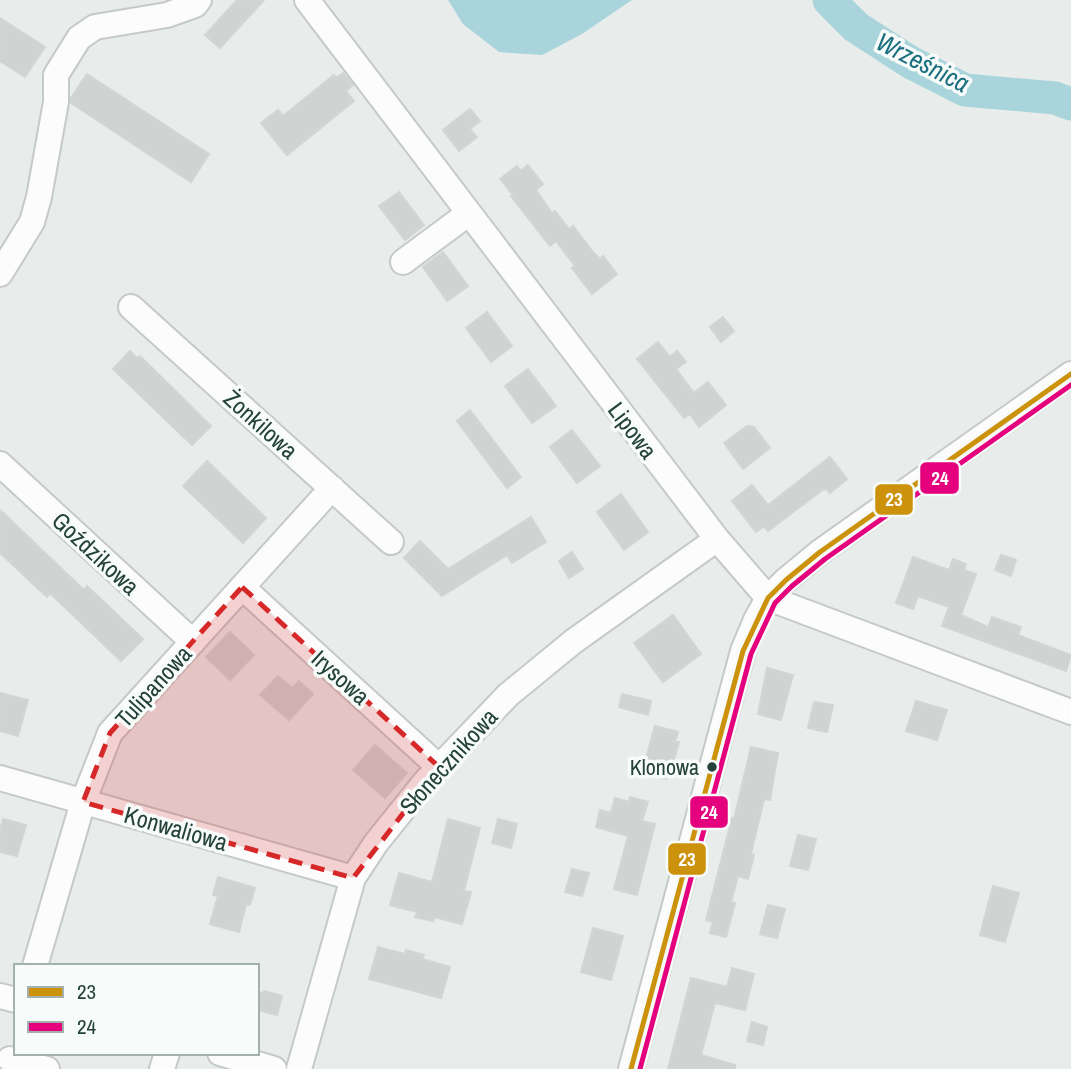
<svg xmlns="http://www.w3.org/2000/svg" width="1071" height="1069" font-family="'Archivo Narrow',sans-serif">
<rect width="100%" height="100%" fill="#e8edeb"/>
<path fill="#a9d4db" d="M448,0H632L582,34L542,55L499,52L463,24Z"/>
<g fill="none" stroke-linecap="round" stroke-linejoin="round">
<path stroke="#a9d4db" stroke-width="33" d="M829,0L856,27L910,62L965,90L1055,98L1071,104"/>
</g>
<path fill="#cfd4d2" stroke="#d1d6d4" stroke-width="2" d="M237,0H264L220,48L205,35Z
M0,18L45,47L25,77L0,61Z
M343,73L353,85L346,91L354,101L287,155L261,123L278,110L283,116L334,75L336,78Z
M87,74L209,154L191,182L71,103V98Z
M470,109L480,121L470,129L477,137L459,151L443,130Z
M528,165L543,184L536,190L552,213L555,211L569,229L573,226L593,252L600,259L603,256L617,274L592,294L572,268L575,266L556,241L550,246L511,196L513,195L500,179L517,166L521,171Z
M399,192L424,225L405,240L379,206Z
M443,252L468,286L447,301L423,267Z
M487,312L512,346L491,362L466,328Z
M723,317L734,331L721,342L710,327Z
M658,342L670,357L677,351L686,362L676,369L694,393L708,382L726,405L699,427L690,414L684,418L637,359Z
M130,351L137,358L140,356L211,426L192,445L113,369Z
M528,369L556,406L532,423L505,386Z
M470,410L521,477L507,488L457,421Z
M747,426L754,427L770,448L743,469L724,443Z
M572,430L600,466L577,483L550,447Z
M830,457L847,479L830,493L825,488L768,531L764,526L756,532L732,501L752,485L768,505Z
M207,461L266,518L243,543L183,486Z
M621,494L648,532L624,550L597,512Z
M0,510L84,590L87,586L143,639L121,661L50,593L47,597L0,553Z
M531,517L546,542L512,563L507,555L442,596L404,558L420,541L448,569Z
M572,552L583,569L569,578L559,561Z
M1001,555L1016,560L1011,576L995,570Z
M913,557L949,570L953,559L966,564L964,570L976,574L961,615L988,627L992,617L1021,627L1018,635L1071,655L1066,671L942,626L949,607L918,596L913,609L896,603Z
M673,615L701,654L663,682L634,643Z
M230,632L254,655L230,680L206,657Z
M767,668L793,675L781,720L758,714Z
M278,676L292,688L299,681L313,694L289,720L260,695Z
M0,693L28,700L18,736L0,731Z
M622,694L651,701L648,715L619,707Z
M916,701L947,710L937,740L906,731Z
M814,702L833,705L827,732L808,728Z
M655,726L678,732L675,742H679L671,771L668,770L666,779L642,773Z
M375,745L407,773L385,798L353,770Z
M751,747L778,753L770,800L764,799L751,854L754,855L748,879L738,876L731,902L735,903L726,937L710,933L713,922L706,920L732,818L734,819Z
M630,797L648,802L642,821L655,824L637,895L614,889L628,836L596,827L600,810L611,813L615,798L629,802Z
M3,819L26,825L17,856L0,852V830Z
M448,819L480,828L464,891L471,892L462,924L434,917L433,921L415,917L417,912L390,905L399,873L432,882Z
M498,819L517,824L511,848L492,843Z
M798,835L816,839L808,870L790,866Z
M572,869L589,873L582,896L565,892Z
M218,877L255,888L250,905L246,904L239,932L210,924L218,896L213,895Z
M993,886L1019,893L1005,942L980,935Z
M768,905L785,909L777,938L760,934Z
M593,928L623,936L611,980L581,972Z
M378,947L405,954L406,950L424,955L422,959L450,967L441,998L369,979Z
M732,968L754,974L745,1010L715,1003L701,1055L735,1065V1069H668L691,978L727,987Z
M264,991L282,996L277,1015L257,1010V992L263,993Z
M752,1022L767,1027L763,1045L747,1041Z"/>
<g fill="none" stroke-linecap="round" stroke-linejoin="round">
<g stroke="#c5cac8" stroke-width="28">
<path id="minor" d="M307,0L717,539L768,598L1071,712
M403,262L469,213
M0,274L32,222L39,197L56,102V75L79,38L95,27L167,15L195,5L199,0
M131,307L391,542
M0,464L193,642
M242,587L439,767
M0,778L353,878
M35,966L83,802L110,733L332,488
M0,996L16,1000
M220,1053L274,1069
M10,1059L47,1069
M162,1069L167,1053
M299,1069L353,878L376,843L425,782L508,695L574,641L717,539
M631,1069L743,651L756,620L768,598L786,580L820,552L1071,374"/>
</g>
<use href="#minor" stroke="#fcfcfc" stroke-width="24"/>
<g stroke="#f7fbf9" stroke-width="10">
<path id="bus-1" d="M631,1069L743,651L768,598L786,580L820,552L1071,374"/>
</g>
<g stroke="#f7fbf9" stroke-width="10">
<path id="bus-2" d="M640,1069L751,654L775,603L792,586L825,559L1071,385"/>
</g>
<use href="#bus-1" stroke="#cd920c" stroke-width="5"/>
<use href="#bus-2" stroke="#e5007d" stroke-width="5"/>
</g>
<path fill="#d62828" fill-opacity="0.2" stroke="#d62828" stroke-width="5" stroke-dasharray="14 9" stroke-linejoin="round" d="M242,587L439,767L353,878L83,802L110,733Z"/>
<circle fill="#24423a" stroke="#f7fbf9" stroke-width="2.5" cx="712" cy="767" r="6"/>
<g text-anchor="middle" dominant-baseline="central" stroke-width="7" stroke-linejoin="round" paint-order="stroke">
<g font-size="22" fill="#24423a" stroke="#f7fbf9" text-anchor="end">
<text x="699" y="767">Klonowa</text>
</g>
<g font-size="24" fill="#24423a" stroke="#f7fbf9">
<text transform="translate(261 424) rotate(42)">Żonkilowa</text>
<text transform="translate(633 430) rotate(53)">Lipowa</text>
<text transform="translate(96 553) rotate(43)">Goździkowa</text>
<text transform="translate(341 677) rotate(42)">Irysowa</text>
<text transform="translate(153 686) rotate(-48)">Tulipanowa</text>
<text transform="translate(448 761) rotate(-48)">Słonecznikowa</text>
<text transform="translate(176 828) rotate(16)">Konwaliowa</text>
</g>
<g font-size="26" font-style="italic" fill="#1c6f80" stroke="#f7fbf9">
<text transform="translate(923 62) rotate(27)">Wrześnica</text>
</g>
</g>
<g stroke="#f7fbf9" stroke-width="2.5">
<rect x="919" y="461" width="41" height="34" rx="7" fill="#e5007d"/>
<rect x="874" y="483" width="40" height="33" rx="7" fill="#cd920c"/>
<rect x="689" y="795" width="40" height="34" rx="7" fill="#e5007d"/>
<rect x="667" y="842" width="40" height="34" rx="7" fill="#cd920c"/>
</g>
<g font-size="19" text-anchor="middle" font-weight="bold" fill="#fff">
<text x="940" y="485">24</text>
<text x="894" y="506">23</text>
<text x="709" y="819">24</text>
<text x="687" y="866">23</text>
</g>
<rect x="14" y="964" width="245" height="91" fill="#f7fbf9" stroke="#a3b1ad" stroke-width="2"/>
<rect x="28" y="987" width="35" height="10" fill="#cd920c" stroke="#a3b1ad" stroke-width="2"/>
<text x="77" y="999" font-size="21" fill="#24423a">23</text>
<rect x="28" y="1022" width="35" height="10" fill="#e5007d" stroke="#a3b1ad" stroke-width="2"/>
<text x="77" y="1034" font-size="21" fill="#24423a">24</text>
</svg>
